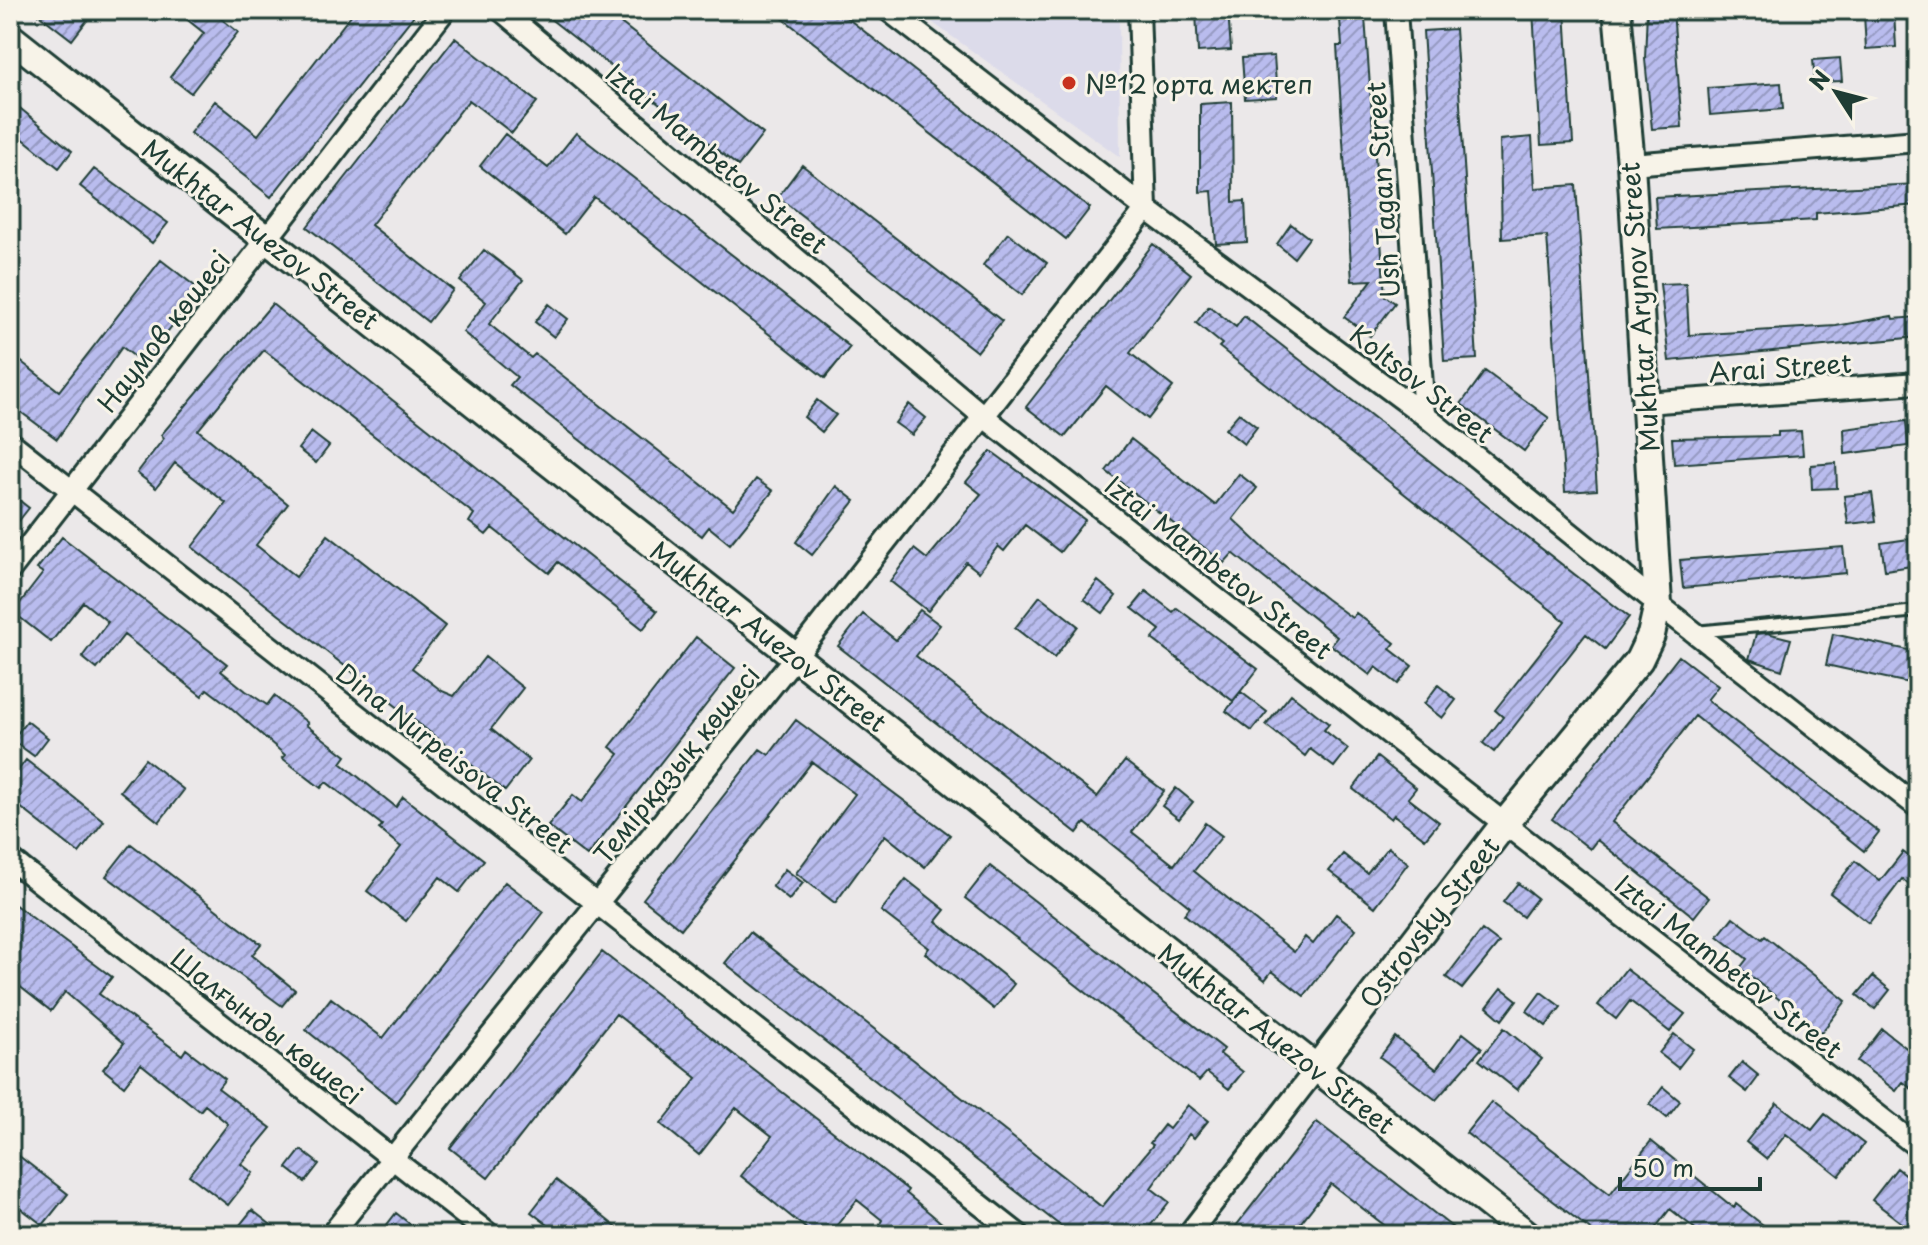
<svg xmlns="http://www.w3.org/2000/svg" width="1928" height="1245" font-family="'Playpen Sans',sans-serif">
<defs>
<pattern id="building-hatch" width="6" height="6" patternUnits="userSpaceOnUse" patternTransform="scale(2)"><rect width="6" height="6" fill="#b9bcee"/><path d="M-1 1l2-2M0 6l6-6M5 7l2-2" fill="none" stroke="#969ac2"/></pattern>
</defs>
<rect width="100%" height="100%" fill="#ebe8e9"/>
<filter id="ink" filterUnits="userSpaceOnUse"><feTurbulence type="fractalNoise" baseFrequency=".0125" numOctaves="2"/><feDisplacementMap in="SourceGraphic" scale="16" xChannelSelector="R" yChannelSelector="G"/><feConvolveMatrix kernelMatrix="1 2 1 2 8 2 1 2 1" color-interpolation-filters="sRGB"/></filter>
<g filter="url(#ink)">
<path fill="#dcdbea" d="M915,10H1119L1120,157Z"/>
<path fill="url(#building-hatch)" stroke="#1f3d34" stroke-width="2" d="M33,10H95L72,40Z
M175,10H210L238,32L191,93L170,77L204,33Z
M355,10H418L271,197L190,133L215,101L258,135Z
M539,10H604L763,134L738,166Z
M772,10H837L1090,208L1066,239Z
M1204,10H1228L1231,50L1198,52L1196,11Z
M1533,10H1565L1573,143L1541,145Z
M1647,10H1673L1682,127L1652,129L1645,59Z
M1894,12L1896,47L1866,49L1864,14Z
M1365,17L1385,296L1395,303L1370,336L1344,317L1372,280L1352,281L1337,46H1342L1340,19Z
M1455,29L1477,359L1444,361L1423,31Z
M455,38L537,102L512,133L469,100L371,225L453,290L428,322L307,227Z
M1274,56L1277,97L1245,99L1242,58Z
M1840,58L1842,81L1815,82L1813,60Z
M1781,83L1783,109L1710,115L1708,88Z
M10,100L72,151L59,168L10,128Z
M1232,102L1233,202L1245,201L1247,242L1216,244L1212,191L1200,192V104Z
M576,133L850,347L825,378L594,197L565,234L480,166L505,134L548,168Z
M1532,137L1535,188L1576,185L1597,490L1565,492L1547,236L1502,239L1500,140Z
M802,165L1002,321L977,352L778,197Z
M94,169L168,223L152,243L80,186Z
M1918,184V205L1816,213V220L1657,229L1655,197Z
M1291,224L1309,238L1294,258L1277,244Z
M1008,233L1047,263L1022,295L983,265Z
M1153,244L1191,274L1130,353L1173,387L1148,419L1106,386L1065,437L1026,407Z
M484,250L523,280L489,324L531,358L535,354L733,509L756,479L773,491L730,544L709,527L702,536L510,385L517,377L463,332L486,302L460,281Z
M161,260L200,290L143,363L122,347L57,439L10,404V353L59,391Z
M1686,283L1689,335L1836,326L1892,316L1893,319L1918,317V337L1669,361L1660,284Z
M272,304L657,611L643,629L558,562L549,573L492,528L486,535L469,522L474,514L264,350L198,430L288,504L256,545L296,577L328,535L445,626L412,668L442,691L454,696L485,657L523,688L491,729L529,760L505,791L192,547L226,503L175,463L156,488L137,473L164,438L161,435Z
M549,304L568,319L554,337L535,322Z
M1209,306L1236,327L1244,316L1629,617L1605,649L1586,634L1494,752L1483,743L1503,717L1495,710L1565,621L1219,347L1222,344L1196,323Z
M1485,371L1549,418L1524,451L1461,404Z
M817,400L836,415L822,432L804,417Z
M909,404L926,418L912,435L895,423Z
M1239,413L1257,427L1244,444L1225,429Z
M1906,421L1908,446L1845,454L1844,429Z
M1801,431L1803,455L1674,464L1672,438L1778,436V432Z
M311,432L329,446L316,463L298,449Z
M1131,439L1215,505L1239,474L1257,488L1233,519L1270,554L1326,599L1352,618L1356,613L1395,643L1390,649L1412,666L1398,684L1376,667L1370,675L1331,645L1337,637L1233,553L1224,563L1106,471Z
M991,451L1085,520L1060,552L1025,525L1004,551L998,546L979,572L966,562L928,611L890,581L914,549L927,559L981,494L966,482Z
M1836,463L1837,488L1812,489L1811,465Z
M836,486L855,501L812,555L796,542Z
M10,493L29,508L10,532Z
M1872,493L1876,521L1848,524L1844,496Z
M62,537L227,664L221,671L246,691L267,705L274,696L308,723L306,725L346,756L341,763L396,807L403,797L484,860L459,892L440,877L406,921L367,891L401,847L379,829L382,825L326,782L321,788L282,758L285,755L228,705L207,689L202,696L124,635L97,669L82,657L108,622L83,602L51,642L13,612L43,573L37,569Z
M1909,539L1912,566L1885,570L1881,543Z
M1843,547L1846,573L1683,588L1680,560Z
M1098,581L1116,596L1103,613L1084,599Z
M1146,591L1173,612L1177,608L1258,669L1233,701L1152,639L1160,630L1132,608Z
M1040,596L1078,626L1054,658L1015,628Z
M920,610L940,625L916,656L1097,797L1125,761L1164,791L1132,832L1174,865L1205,823L1222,836L1194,871L1294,952L1305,937L1313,944L1336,914L1356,929L1304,996L1272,971L1265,980L1184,914L1190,907L1085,823L1077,833L838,646L863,614L896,640Z
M1767,633L1791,639L1782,670L1749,659L1756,634Z
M1833,634L1918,652V685L1826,665Z
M696,637L735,668L587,856L548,826L573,795L582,802L619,754L610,747Z
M1679,656L1718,686L1707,700L1879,832L1864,851L1695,716L1612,822L1709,898L1694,917L1597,840L1590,849L1552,819Z
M1438,685L1456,700L1442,718L1424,704Z
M1241,692L1267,712L1252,731L1226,711Z
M1291,694L1329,724L1324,730L1348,749L1334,767L1310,749L1305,756L1266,725Z
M796,720L950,835L925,867L885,835L835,903L796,873L855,794L812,762L681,929L643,899L760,749L769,755Z
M27,721L48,738L34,756L12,740Z
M1377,757L1416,788L1408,798L1439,822L1425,839L1394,815L1391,819L1353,789Z
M145,759L184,790L159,822L120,791Z
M26,760L104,821L79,853L10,799V781Z
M1176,788L1193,802L1179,819L1162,806Z
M131,844L261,944L252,955L295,990L282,1006L106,876Z
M1388,847L1408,863L1375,907L1329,871L1343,854L1367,873Z
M1903,852L1918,863V870L1908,884L1902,879L1869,923L1830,893L1855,861L1880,881Z
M990,866L1224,1049L1220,1054L1243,1072L1229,1089L1207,1072L1199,1081L965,898Z
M785,869L803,883L789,900L772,886Z
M906,879L945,910L936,921L1014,984L994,1009L925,953L929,948L881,911Z
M505,882L544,912L396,1102L306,1030L331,998L383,1038Z
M1518,883L1537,898L1523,917L1503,902Z
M10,901L112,977L99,994L182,1055L186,1049L225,1079L218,1088L271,1128L241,1164L253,1173L228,1205L189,1175L228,1124L205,1105L200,1111L141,1064L124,1086L103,1069L124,1043L65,992L51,1011L19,986L10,997Z
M1733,917L1762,939L1765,936L1846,1001L1821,1033L1740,968L1747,959L1718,936Z
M1482,930L1499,943L1462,989L1446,977Z
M750,932L1102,1207L1153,1145L1150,1143L1164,1125L1169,1129L1188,1105L1208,1121L1194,1138L1189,1134L1151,1188L1169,1202L1143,1235H1072L725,963Z
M602,952L908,1190L906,1193L956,1235H894L880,1224L882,1220L857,1200L829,1235H814L741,1176L772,1136L736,1108L699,1155L661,1124L697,1078L616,1014L488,1178L450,1148Z
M1626,969L1685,1014L1670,1032L1630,1001L1616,1019L1598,1005Z
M1873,976L1890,990L1875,1009L1857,995Z
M1502,988L1517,1000L1502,1020L1487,1007Z
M1541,992L1561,1007L1546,1026L1527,1011Z
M1504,1028L1542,1059L1517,1090L1479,1060Z
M1882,1029L1918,1057V1094L1903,1082L1896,1091L1857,1061Z
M1463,1033L1482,1048L1436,1100L1380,1057L1395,1037L1436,1069Z
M1674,1034L1693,1049L1678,1068L1659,1053Z
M1742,1062L1759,1076L1747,1092L1729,1078Z
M1663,1087L1680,1101L1667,1118L1650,1104Z
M1491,1102L1610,1194L1651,1141L1734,1208L1736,1204L1776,1235H1703L1670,1209L1650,1235H1597L1466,1133Z
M1777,1103L1812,1130L1825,1114L1864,1144L1839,1176L1786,1134L1767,1159L1746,1142Z
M1317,1122L1400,1186L1462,1235H1397L1331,1184L1291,1235H1229Z
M10,1149L68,1194L43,1225L10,1200Z
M301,1150L319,1164L305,1182L287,1168Z
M1897,1168L1918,1185V1221L1911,1230L1872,1200Z
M556,1180L601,1215L626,1235H561L531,1212Z
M252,1210L284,1235H232Z
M396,1213L424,1235H379Z"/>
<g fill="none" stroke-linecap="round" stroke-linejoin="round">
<g stroke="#1f3d34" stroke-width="16">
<path id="service" d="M1695,632L1918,611"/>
</g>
<g stroke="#1f3d34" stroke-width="26">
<path id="minor" d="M501,10L983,416L1918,1147
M888,10L1146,209L1424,415L1658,604L1918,807
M1396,10L1424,415
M1631,164L1918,141
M1645,403L1918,383
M10,442L1019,1235
M10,570L445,10
M10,859L490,1235
M10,1233L13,1235
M331,1235L795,657L1146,209L1139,10
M1188,1235L1316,1069"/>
</g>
<g stroke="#1f3d34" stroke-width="32">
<path id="tertiary" d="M10,37L1528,1235
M1316,1069L1505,823L1639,660L1651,635L1658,604L1631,164L1617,10"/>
</g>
<use href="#service" stroke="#f7f3e8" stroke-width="10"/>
<use href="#minor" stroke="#f7f3e8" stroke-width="20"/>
<use href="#tertiary" stroke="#f7f3e8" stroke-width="26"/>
</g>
</g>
<circle fill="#c8321e" stroke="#f7f3e8" stroke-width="3" cx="1069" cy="83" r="8"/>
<g text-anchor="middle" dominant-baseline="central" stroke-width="6" stroke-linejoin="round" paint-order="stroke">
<g font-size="26" fill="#1f3d34" stroke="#f7f3e8" text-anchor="start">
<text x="1085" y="83">№12 орта мектеп</text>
</g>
<g font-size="26" fill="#1f3d34" stroke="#f7f3e8">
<text transform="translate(717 158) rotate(40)">Iztai Mambetov Street</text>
<text transform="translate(1382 190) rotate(-94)">Ush Tagan Street</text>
<text transform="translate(261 234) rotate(38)">Mukhtar Auezov Street</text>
<text transform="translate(1639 307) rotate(-94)">Mukhtar Arynov Street</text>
<text transform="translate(163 331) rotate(-52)">Наумов көшесі</text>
<text transform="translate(1780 367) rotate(-4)">Arai Street</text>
<text transform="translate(1422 383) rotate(38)">Koltsov Street</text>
<text transform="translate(1219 567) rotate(38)">Iztai Mambetov Street</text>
<text transform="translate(769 636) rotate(38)">Mukhtar Auezov Street</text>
<text transform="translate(455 758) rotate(38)">Dina Nurpeisova Street</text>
<text transform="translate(676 764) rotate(-51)">Темірқазық көшесі</text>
<text transform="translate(1429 922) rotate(-52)">Ostrovsky Street</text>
<text transform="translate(1729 966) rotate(38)">Iztai Mambetov Street</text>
<text transform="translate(267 1026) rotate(38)">Шалғынды көшесі</text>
<text transform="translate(1277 1038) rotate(38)">Mukhtar Auezov Street</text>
</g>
</g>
<rect width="1928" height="1245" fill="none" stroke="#f7f3e8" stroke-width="40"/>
<rect x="20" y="20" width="1888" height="1205" fill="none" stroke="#1f3d34" stroke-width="3" filter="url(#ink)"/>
<g transform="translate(1836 92) rotate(306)" stroke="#f7f3e8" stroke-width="6" paint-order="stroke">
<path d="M0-6L14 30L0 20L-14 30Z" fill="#1f3d34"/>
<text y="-12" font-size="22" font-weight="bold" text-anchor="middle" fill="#1f3d34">N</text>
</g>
<path d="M1620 1177v12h140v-12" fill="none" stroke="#1f3d34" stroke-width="4"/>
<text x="1632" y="1177" font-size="24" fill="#1f3d34" stroke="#f7f3e8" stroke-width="6" paint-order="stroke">50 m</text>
</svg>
